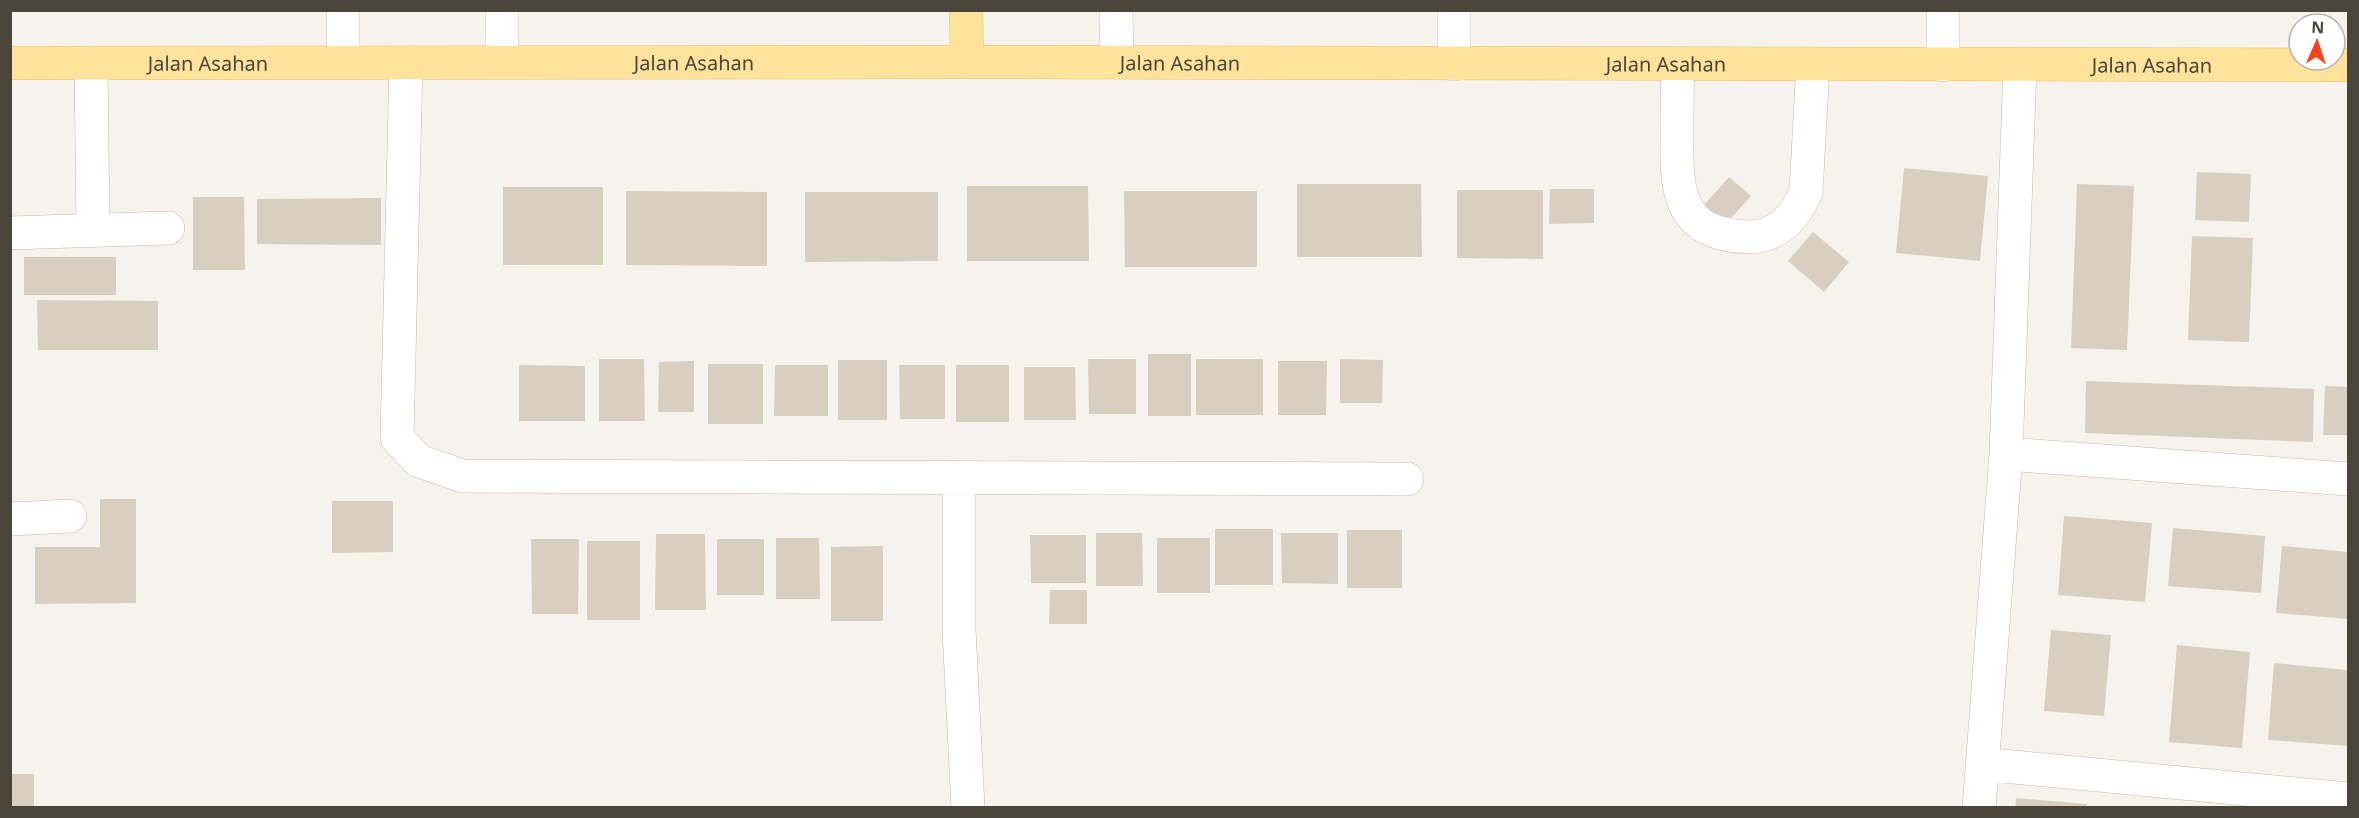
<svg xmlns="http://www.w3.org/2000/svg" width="2359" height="818" font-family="'Noto Sans',sans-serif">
<rect width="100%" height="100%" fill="#f6f3ec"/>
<path fill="#d8cfc1" d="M1904,168L1988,176L1980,261L1896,253Z
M2197,172L2251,174L2249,222L2195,220Z
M1729,177L1751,196L1726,224L1704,205Z
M1297,184H1421L1422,257H1297Z
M2077,184L2134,186L2127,350L2071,348Z
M967,186H1088L1089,261H967Z
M503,187H603V265H503Z
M1550,189H1594V223L1549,224Z
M1457,190H1543V259L1457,258Z
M626,191L767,192V266L626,265Z
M1124,191H1257V267H1125Z
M805,192H938V261L805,262Z
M193,197H244L245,270H193Z
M381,198V245L257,244V199Z
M1813,232L1849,262L1824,292L1788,261Z
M2192,236L2253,238L2249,342L2188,340Z
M24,257H116V295H24Z
M37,300L158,301V350H38Z
M1148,354H1191V416H1148Z
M599,359H644L645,421H599Z
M1088,359H1136V414H1089Z
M1196,359H1263V415H1196Z
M1340,359L1383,360L1382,403H1340Z
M838,360H887V420H838Z
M694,361V412H658L659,362Z
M1278,361H1327L1326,415H1278Z
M708,364H763V424H708Z
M519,365L585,366V421H519Z
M775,365H828V416H774Z
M899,365H945V419H900Z
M956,365H1009V422H956Z
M1024,367H1075L1076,420H1024Z
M2086,381L2314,389L2313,442L2085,433Z
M2325,386L2348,387V435H2323Z
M100,499H136V603L35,604V547H100Z
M332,501H393V552L332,553Z
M2064,516L2152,523L2145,602L2058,595Z
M2173,528L2265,536L2261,593L2168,586Z
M1215,529H1273V585H1215Z
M1347,530H1402V588H1347Z
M1096,533H1142L1143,586H1096Z
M1281,533H1338V584L1282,583Z
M656,534H705L706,610H655Z
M1030,535H1086V583H1031Z
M776,538H819L820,599H776Z
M1157,538H1210V593H1157Z
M531,539H579L578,614H532Z
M717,539H764V595H717Z
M587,541H640V620H587Z
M883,546V621H831V547Z
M2282,546L2348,552V619L2276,613Z
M1050,590H1087V624H1049Z
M2051,630L2111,635L2104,716L2044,711Z
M2177,645L2250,652L2242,748L2169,742Z
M2274,663L2348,670V746L2268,740Z
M10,774H34V808H10Z
M2016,798L2087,804V808H2015Z"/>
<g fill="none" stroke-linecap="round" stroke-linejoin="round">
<g stroke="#c2bbae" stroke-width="34">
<path id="minor" d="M343,10V62
M502,10V62
M1116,10L1117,62
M1454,10V64
M1943,10V65
M91,63L93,230
M406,63L397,438L419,461L463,476L1407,479
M1678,64C1677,88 1677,113 1677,138C1676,194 1680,235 1748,237C1778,237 1795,217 1806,192L1813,65
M10,233L168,228
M2006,454L2348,479
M959,478V630L968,808
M10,519L70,516
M1982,764L2348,799
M1979,808L2006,454L2020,66"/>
</g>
<g stroke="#e6c16a" stroke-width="34">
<g id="major">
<path d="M966,10L967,62"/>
<path id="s1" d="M10,63L967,62L2348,65"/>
</g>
</g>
<use href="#minor" stroke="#fff" stroke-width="33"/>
<use href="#major" stroke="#ffe39c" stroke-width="33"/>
</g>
<g text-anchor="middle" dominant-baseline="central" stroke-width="5" stroke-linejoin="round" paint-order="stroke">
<g font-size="20" fill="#4b4439" stroke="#fff">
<text stroke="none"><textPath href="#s1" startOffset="684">Jalan Asahan</textPath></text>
<text stroke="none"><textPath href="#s1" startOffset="198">Jalan Asahan</textPath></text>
<text stroke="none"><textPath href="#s1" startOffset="1170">Jalan Asahan</textPath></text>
<text stroke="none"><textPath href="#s1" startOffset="1656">Jalan Asahan</textPath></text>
<text stroke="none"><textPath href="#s1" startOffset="2142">Jalan Asahan</textPath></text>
</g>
</g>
<rect width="2359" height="818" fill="none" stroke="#4b4439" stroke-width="24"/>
<g transform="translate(2317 42) rotate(3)"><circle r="28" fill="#ffffff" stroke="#b7b4b0" stroke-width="1.5"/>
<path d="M0-4.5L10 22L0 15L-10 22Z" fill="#fc3f1d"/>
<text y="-9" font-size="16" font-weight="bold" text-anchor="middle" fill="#4b4439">N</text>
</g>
</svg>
